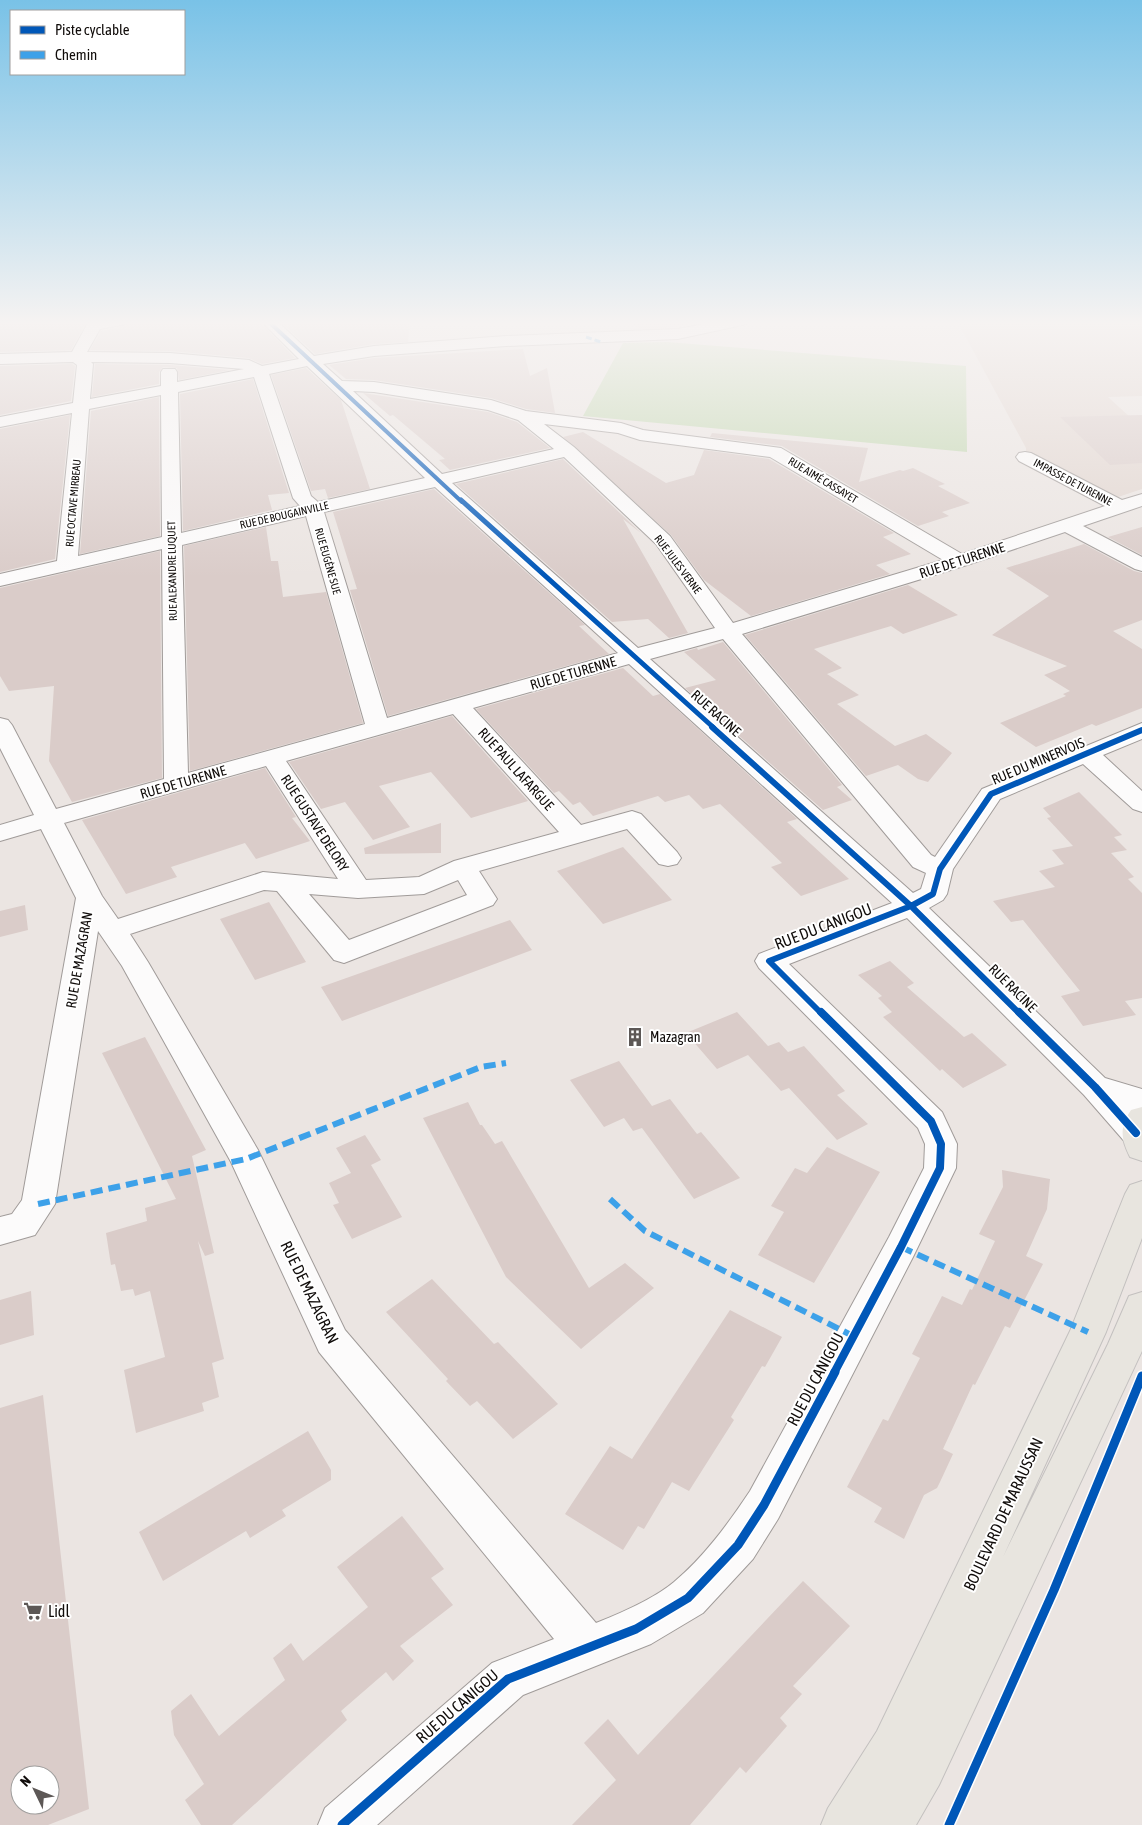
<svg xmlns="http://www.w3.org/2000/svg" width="1142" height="1825" font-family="'Asap Condensed',sans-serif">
<rect width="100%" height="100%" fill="#ebe5e2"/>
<path fill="#e2d6d0" d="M629,321H711L644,331Z
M957,321H1142V396L1108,397L1142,428V489L1118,497L1026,452V448Z"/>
<path fill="#c0d6ae" d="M667,342L966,366L967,452L583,416L623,343Z"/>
<path fill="#daccc9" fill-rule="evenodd" d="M0,321H87L71,350L0,352Z
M130,321H259L295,358L262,364L249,358L170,351L90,350L101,331L126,326Z
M280,321H410L408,342L374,344L315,354Z
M523,349L530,376L547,368L555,413L526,409L491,398L374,380L346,379L329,365L374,358Z
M72,364L75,366L71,401L0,415V366Z
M95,364L170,365L230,370L179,380L177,368L163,367L159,372V384L92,397Z
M306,368L341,400L370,489L328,498L325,489L311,491L271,375Z
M253,379L289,493L268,495L272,510L183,531L180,394Z
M363,393L488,412L517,422L550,448L450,470L439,460L445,459L393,415L390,416Z
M159,397L160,536L80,554L91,411Z
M70,415L55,559L0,572V429Z
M1142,415V463L1110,465L1060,417Z
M583,432L666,483L694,475L704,450L769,459L894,533L883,537L911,554L876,565L890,574L751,616L704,580L671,535L563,437Z
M712,433L868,448L859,482L900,470L903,471L913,468L945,484L938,486L970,503L942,512L949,516L918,526L782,446L710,437Z
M563,459L641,533L623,519L688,633L669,638L648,619L612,622L456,484Z
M434,489L585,625L579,626L609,654L388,716L350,590L357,589L333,512Z
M266,527L271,561H278L283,597L326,592L363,723L190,771L184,546Z
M1142,527V555L1108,537Z
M1084,544L1134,571L1142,573V620L1113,631L1142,649V708L1096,726L1092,724L1036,747L1000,723L1066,696L1063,694L1070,691L1044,675L1067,666L992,635L1049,596L1006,568Z
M160,551L162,778L72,802L49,761L54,686L9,691L0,676V588Z
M908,585L958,615L903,634L891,626L814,649L842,668L827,674L859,695L837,704L895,746L926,734L952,753L928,782L918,779L898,765L866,776L745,635Z
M723,642L842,785L837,787L852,800L823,810L685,688L716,680L684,652L697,648L698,650Z
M623,668L653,696L660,694L797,819L787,822L849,879L801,896L771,867L782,863L720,804L703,809L689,795L665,802L658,796L593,816L580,802L573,805L559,791L554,793L476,709Z
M452,716L528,801L471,818L431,772L379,786L410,827L373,840L345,802L321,809L289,762Z
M265,768L296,817L292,818L310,841L256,859L245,843L171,867L177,877L126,894L82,820Z
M1079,792L1122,835L1114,837L1127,850L1111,853L1134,877L1128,879L1142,893V998L1125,1001L1136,1015L1083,1026L1061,996L1080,991L1023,920L1011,922L993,901L1055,887L1039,871L1064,864L1052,850L1073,846L1047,818L1051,817L1043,808Z
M441,823V853L365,854L364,848Z
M623,847L672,900L603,924L557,871Z
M269,902L306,962L255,980L220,919Z
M25,905L28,930L0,937V911Z
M510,920L532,950L342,1021L321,987Z
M890,961L914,983L907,987L964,1037L972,1033L1007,1065L963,1088L942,1069L940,1071L883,1017L892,1012L878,998L882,996L858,975Z
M737,1012L768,1046L779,1042L788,1052L804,1046L845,1091L837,1095L868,1124L837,1140L789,1088L781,1091L748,1055L717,1069L686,1033Z
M145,1037L206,1150L192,1156L214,1253L205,1256L198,1241L224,1359L212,1363L219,1397L202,1403L204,1411L136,1433L124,1370L165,1357L150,1291L135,1296L133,1289L121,1291L115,1264L111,1265L106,1233L147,1221L145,1208L176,1199L102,1053Z
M619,1061L652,1106L670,1099L697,1134L701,1132L740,1178L694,1199L642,1128L633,1131L624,1118L604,1127L570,1080Z
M468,1102L480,1125H482L495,1144L502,1141L589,1288L625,1263L654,1288L581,1349L506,1277L423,1118Z
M365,1135L381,1160L371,1165L402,1217L352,1239L333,1205L339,1203L329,1183L351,1173L336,1148Z
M827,1147L880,1172L814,1283L758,1255L784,1212L771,1206L795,1168L807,1173Z
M1002,1170L1050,1179L1047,1209L1026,1256L1043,1264L1010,1328L1005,1326L975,1385L973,1384L943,1449L953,1454L940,1482L937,1488L924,1495L904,1539L874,1522L882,1508L847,1487L883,1419L888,1421L920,1358L912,1354L942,1296L962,1305L970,1289L972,1290L995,1241L979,1234L1003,1187Z
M432,1279L494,1344L498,1342L558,1404L513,1439L477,1401L470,1406L446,1381L448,1379L386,1312Z
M31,1291L34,1335L0,1345V1300Z
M730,1310L782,1337L765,1367L762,1366L731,1417L734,1420L689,1491L672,1482L644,1529L638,1526L623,1550L565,1514L610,1446L632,1459Z
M43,1395L89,1809L48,1825H0V1408ZM20,1775H50V1805H20Z
M308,1431L331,1470V1480L282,1510L286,1516L250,1538L246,1531L163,1581L139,1532Z
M402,1516L444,1569L431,1578L453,1605L400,1646L414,1661L393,1681L386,1672L341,1711L347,1720L232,1825H201L185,1800L204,1784L174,1735L171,1711L191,1694L219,1736L285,1680L273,1658L291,1643L303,1661L368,1607L337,1567Z
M803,1581L850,1626L793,1686L802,1694L780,1718L787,1726L746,1773L740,1767L690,1825H572L616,1780L584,1743L608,1719L638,1755Z"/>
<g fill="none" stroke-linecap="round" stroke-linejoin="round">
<g stroke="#a09b99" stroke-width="2">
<path id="minor" d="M89,321H128L126,324L100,329L87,352L170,353L249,360L262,366L299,359L261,321H277L314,356L374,346L506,336L678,329L719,321H749L747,324L742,325L678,339L506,346L374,356L323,364L342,381L374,382L491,400L526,411L621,423L643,430L781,448L962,554L1105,506L1019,461L1016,457L1019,453L1025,452L1031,453L1122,500L1142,494V506L1083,526L1142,557V571L1135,569L1065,532L967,565L742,634L931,855L935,857L982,789L1142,723V739L1103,755L1142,791V812L1133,809L1083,764L1000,799L953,869L947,894L943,900L929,908L1105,1078L1142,1089V1113L1135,1111L1142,1118V1143L1136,1145L1125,1142L1084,1095L907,918L789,964L942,1112L957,1144L956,1168L913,1257L778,1519L753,1559L703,1613L651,1644L523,1695L377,1825H318L325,1808L492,1663L554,1639L319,1352L231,1162L122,966L98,931L55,1204L35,1235L0,1245V1217L12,1214L22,1200L76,898L41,829L0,841V825L34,815L0,748V718L8,720L12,725L56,809L164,779L162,549L0,586V574L57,561L72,413L0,427V417L73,403L77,365L73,362L0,364V354L72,352ZM91,362L170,363L244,369L177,382V372L175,369H163L161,372V386L90,399L93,364ZM307,366L425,478L318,502L311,496L269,374ZM254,377L293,498L300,506L181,533L178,392ZM353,391L374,392L488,410L518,420L554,449L442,474ZM161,395L162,537L78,556L89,409ZM544,424L618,433L640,440L770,457L943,560L733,623L670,536L574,447ZM564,457L656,544L715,628L638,648L452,483ZM435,487L618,653L387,718L324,512ZM306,516L365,724L188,773L182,545ZM723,639L913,867L926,873L921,889L913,893L650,659ZM629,664L892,903L759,954L755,961L759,968L918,1128L925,1144L924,1168L889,1237L750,1491C728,1524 704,1557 674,1582C655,1598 619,1614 596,1623L345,1330L258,1150L148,962L130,934L264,890L277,891L334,960L344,963L493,905L497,899L479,871L627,829L659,864L668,866L677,864L681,858L677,852L641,814L632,811L581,825L473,708ZM453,714L559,832L454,861L419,877L366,880L286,761ZM266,766L338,879L263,872L118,919L102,896L64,823ZM458,880L467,895L349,940L309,894L358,898L424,894Z"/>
</g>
<g stroke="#c3c0bf" stroke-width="2">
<path id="major" d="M1142,1107V1161L1130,1157C1121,1139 1119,1128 1131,1110Z
M1142,1181V1238L1106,1332L1003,1557L1108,1344L1129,1296L1142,1292V1351L939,1785L916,1825H821L828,1808L877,1731L1070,1331L1125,1194L1130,1185Z"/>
</g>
<use href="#minor" fill="#fcfbfb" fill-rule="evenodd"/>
<use href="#major" fill="#e8e5df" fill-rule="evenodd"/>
<path stroke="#3da1e9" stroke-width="3" stroke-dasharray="6 3" stroke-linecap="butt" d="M586,337L601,342"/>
<path stroke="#3da1e9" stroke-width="6" stroke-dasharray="12 6" stroke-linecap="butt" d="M610,1199L645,1231L853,1336
M38,1204L246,1159L481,1067L506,1063
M901,1247L1088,1332"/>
<g stroke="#fff" stroke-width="5.5">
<path id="cycleway-far4" d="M268,321L462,502"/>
</g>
<g stroke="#fff" stroke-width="8">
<path id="cycleway-far3" d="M461,500L714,728"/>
</g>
<g stroke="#fff" stroke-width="9">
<path id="cycleway-far2" d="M712,727L911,906L1020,1014
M822,1014L769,961L911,906L933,894L940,869L991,794L1142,730"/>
</g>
<g stroke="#fff" stroke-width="11">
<path id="cycleway-far1" d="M821,1012L931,1121L941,1144L940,1168L901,1247L834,1373
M1019,1012L1095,1087L1136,1133"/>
</g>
<g stroke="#fff" stroke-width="12">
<path id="cycleway" d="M342,1825L508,1679L636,1629L688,1598L738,1545L764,1505L835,1372
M949,1825L1054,1590L1142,1376"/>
</g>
<use href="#cycleway-far4" stroke="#0057b8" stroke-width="4"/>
<use href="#cycleway-far3" stroke="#0057b8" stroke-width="5"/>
<use href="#cycleway-far2" stroke="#0057b8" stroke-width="6"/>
<use href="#cycleway-far1" stroke="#0057b8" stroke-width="8"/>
<use href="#cycleway" stroke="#0057b8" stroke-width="9"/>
</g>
<linearGradient id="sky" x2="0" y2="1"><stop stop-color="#79c2e7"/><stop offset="0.56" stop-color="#f6f3f2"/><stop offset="1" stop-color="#f6f3f2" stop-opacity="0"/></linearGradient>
<rect width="1142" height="577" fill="url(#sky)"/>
<defs>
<g id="building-bare" transform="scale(1.5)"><path d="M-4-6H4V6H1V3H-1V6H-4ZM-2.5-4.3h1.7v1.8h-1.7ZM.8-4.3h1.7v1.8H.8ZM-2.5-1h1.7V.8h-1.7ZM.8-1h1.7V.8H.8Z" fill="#5d5856" stroke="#fff" stroke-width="2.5" paint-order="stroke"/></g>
<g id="supermarket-bare" transform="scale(1.5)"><path d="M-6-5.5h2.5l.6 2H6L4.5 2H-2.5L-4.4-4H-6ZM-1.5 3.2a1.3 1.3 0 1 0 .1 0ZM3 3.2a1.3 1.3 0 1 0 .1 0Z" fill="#5d5856" stroke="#fff" stroke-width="2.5" paint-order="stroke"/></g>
</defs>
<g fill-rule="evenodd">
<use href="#building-bare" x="635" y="1037"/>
<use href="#supermarket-bare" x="33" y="1611"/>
</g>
<g text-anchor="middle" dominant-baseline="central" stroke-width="4" stroke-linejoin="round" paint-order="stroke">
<g font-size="11" fill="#100c0a" stroke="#fff">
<text transform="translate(823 480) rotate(31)">RUE AIMÉ CASSAYET</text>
<text transform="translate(1073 482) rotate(28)">IMPASSE DE TURENNE</text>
<text transform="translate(73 503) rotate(-85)">RUE OCTAVE MIRBEAU</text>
<text transform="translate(284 515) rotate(-13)">RUE DE BOUGAINVILLE</text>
<text transform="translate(328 561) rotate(74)">RUE EUGÈNE SUE</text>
<text transform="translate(678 564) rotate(53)">RUE JULES VERNE</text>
<text transform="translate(172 571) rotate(-91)">RUE ALEXANDRE LUQUET</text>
</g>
<g font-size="14" fill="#100c0a" stroke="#fff">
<text transform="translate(962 560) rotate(-18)">RUE DE TURENNE</text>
<text transform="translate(573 673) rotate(-16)">RUE DE TURENNE</text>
<text transform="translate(716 713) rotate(42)">RUE RACINE</text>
<text transform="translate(1038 761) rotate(-23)">RUE DU MINERVOIS</text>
<text transform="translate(516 769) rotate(48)">RUE PAUL LAFARGUE</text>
<text transform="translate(183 782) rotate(-16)">RUE DE TURENNE</text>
<text transform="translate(315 823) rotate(57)">RUE GUSTAVE DELORY</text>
<text transform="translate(79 960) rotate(-80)">RUE DE MAZAGRAN</text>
<text transform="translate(1013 988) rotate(45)">RUE RACINE</text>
</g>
<g font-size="14" fill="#100c0a" stroke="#fff" text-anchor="start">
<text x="650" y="1037">Mazagran</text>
</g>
<g font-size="16" fill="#100c0a" stroke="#fff">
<text transform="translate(823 926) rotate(-21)">RUE DU CANIGOU</text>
<text transform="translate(310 1292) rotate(64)">RUE DE MAZAGRAN</text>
<text transform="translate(815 1379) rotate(-62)">RUE DU CANIGOU</text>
<text transform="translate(1003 1514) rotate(-65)">BOULEVARD DE MARAUSSAN</text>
<text transform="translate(457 1706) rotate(-41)">RUE DU CANIGOU</text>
</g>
<g font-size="16" fill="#100c0a" stroke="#fff" text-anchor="start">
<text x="48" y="1611">Lidl</text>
</g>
</g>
<rect x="10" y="10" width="175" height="65" fill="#ffffff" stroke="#9f9e9d"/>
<rect x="20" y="26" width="25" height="8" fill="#0057b8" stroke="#9f9e9d"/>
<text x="55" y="35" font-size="15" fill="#100c0a">Piste cyclable</text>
<rect x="20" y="51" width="25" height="8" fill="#3da1e9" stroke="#9f9e9d"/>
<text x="55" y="60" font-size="15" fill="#100c0a">Chemin</text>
<g transform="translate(35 1790) rotate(313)"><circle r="24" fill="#ffffff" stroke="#9f9e9d"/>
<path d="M0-4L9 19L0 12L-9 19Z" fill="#5d5856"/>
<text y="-8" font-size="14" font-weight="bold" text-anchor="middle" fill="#100c0a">N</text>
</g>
</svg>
